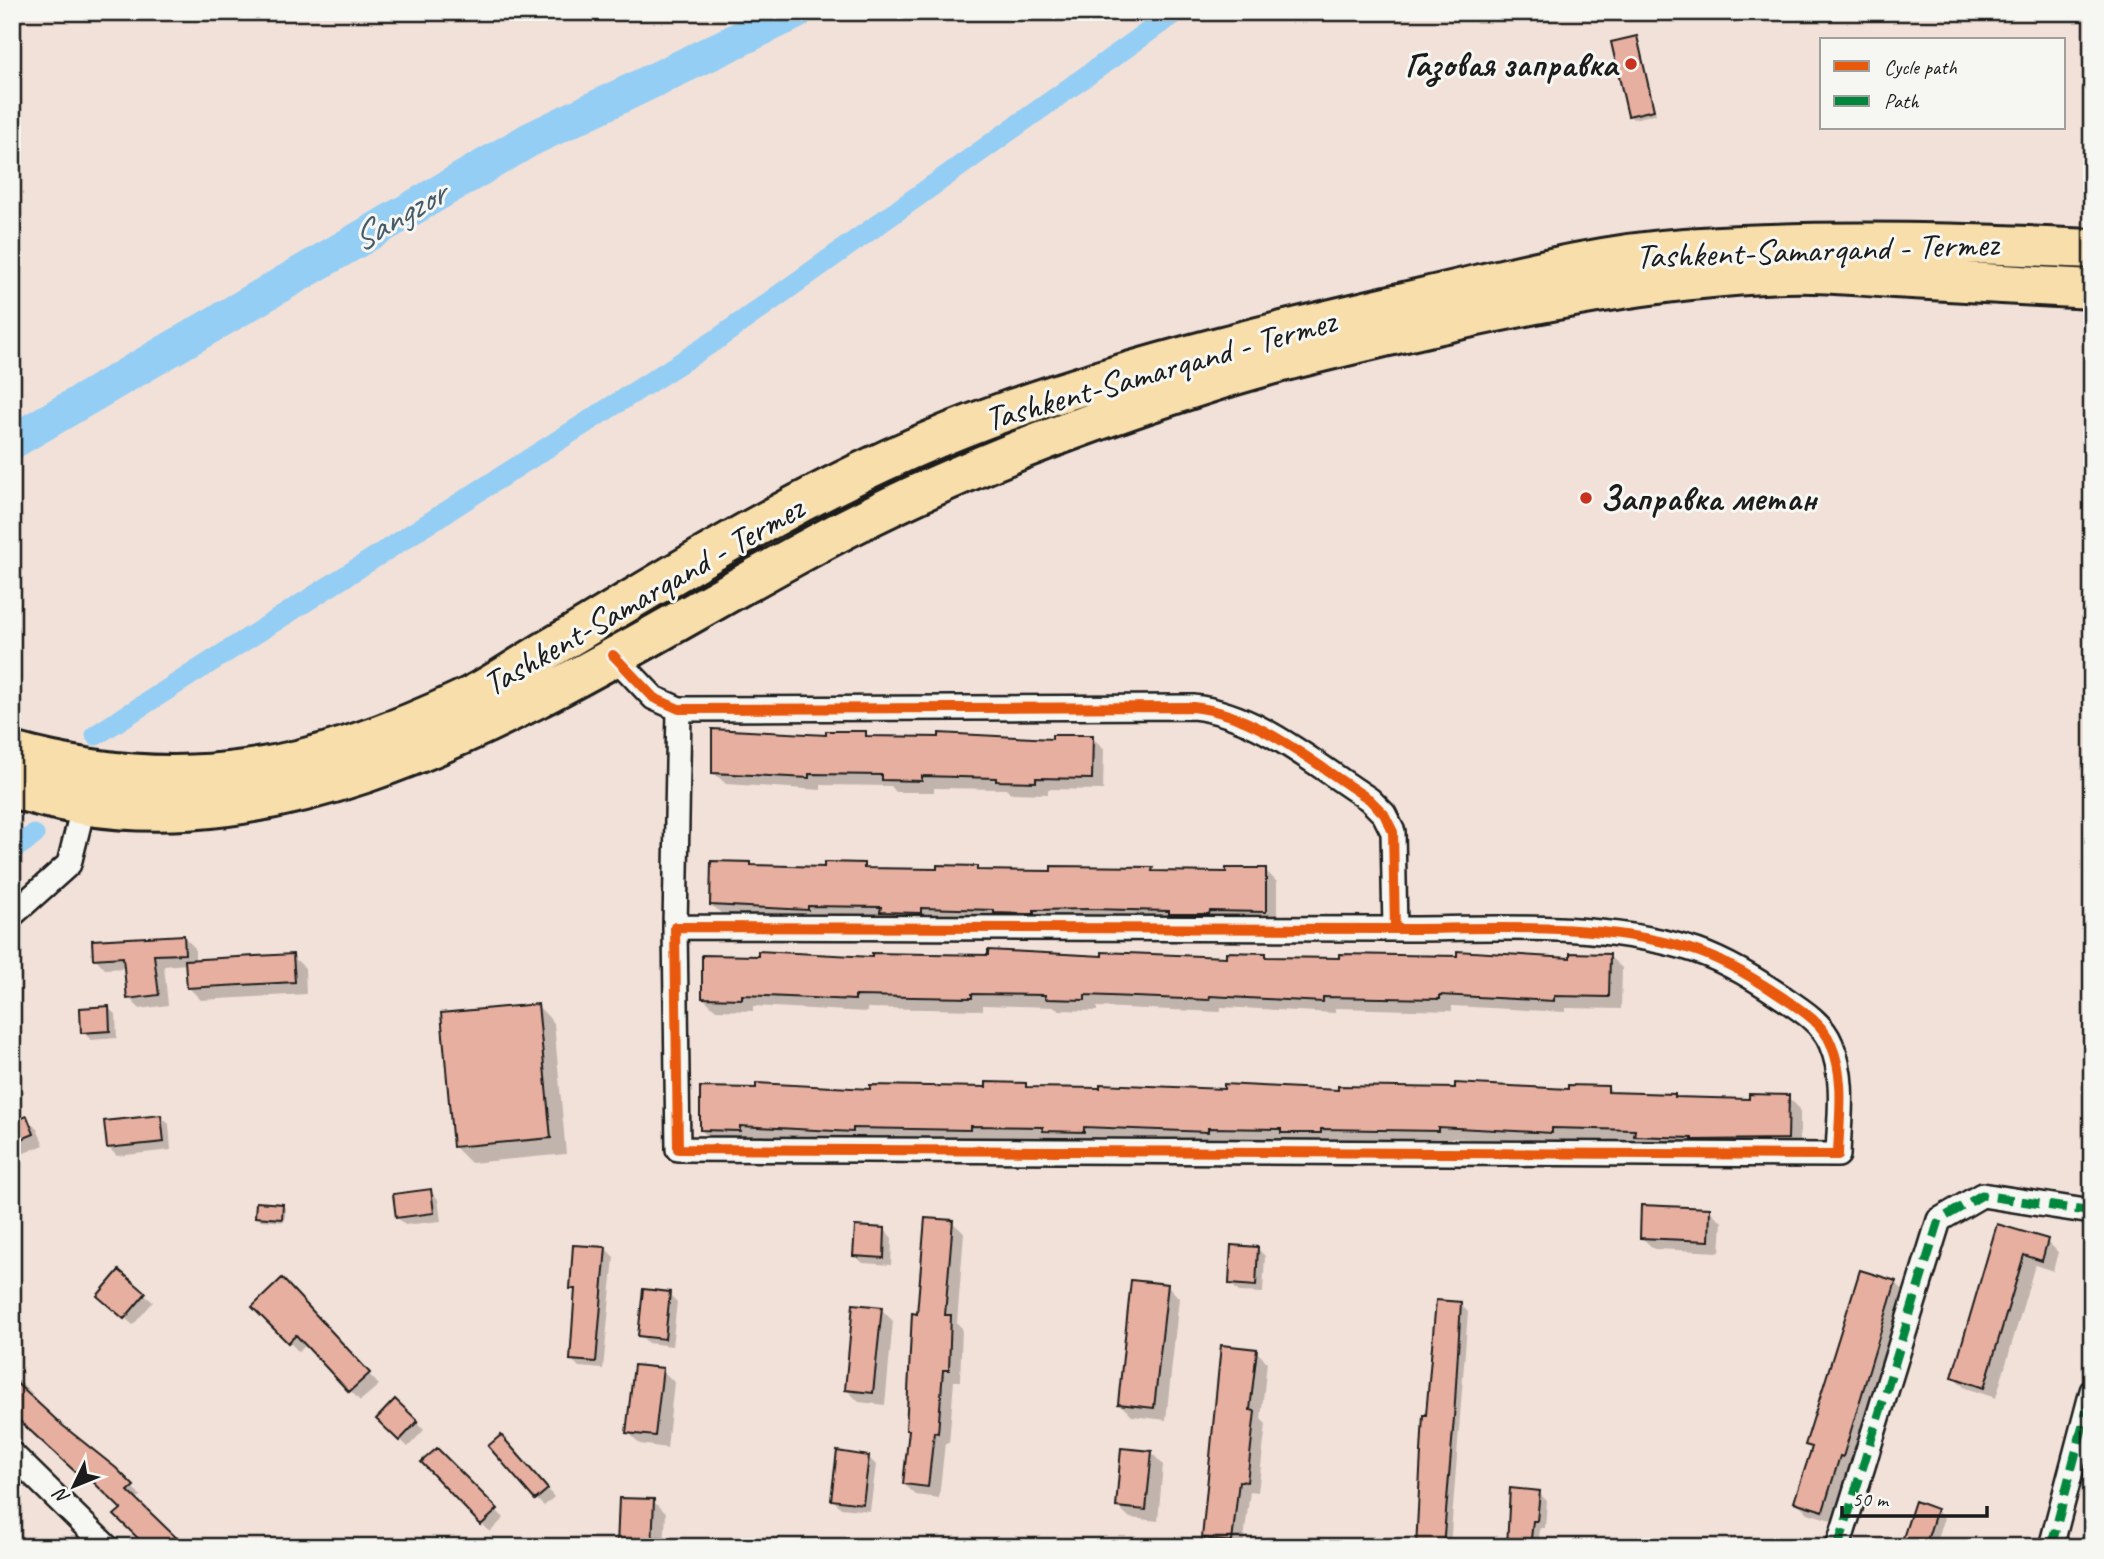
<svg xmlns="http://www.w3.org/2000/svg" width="2104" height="1559" font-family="Caveat,sans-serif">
<rect width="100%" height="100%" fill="#f2e1d9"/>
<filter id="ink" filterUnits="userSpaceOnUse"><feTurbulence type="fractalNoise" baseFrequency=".0143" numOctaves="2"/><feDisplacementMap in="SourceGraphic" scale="14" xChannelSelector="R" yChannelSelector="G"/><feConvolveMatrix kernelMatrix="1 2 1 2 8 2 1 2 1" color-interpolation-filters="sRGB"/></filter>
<g filter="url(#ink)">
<path fill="#0003" d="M1636,38L1656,114L1633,119L1629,115Z
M865,733L870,738L1054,741L1092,737L1104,749L1103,790L1048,789V794L1010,793L1006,789L934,788V792H896L891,786L821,785V790L726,784L713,772L828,737Z
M750,863L754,867L826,869L863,865L868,870L939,871L976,867L980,871L1052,873L1152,869L1155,872L1228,874L1265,870L1277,882V923L724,916L711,904Z
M184,937L195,948V961L292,956L305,968L306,994L201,1000L188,987L187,964L164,966L168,1005L140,1009L129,998L126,968L105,969L95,958Z
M1266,955L1269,958L1572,959L1609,956L1622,968L1621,1009L1565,1008V1012L1452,1006V1011L1335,1008V1013L1221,1007V1012L1097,1007V1011L1059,1010L1055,1007L983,1005V1010L867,1008V1012L753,1006V1011L716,1010L703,998L873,959H1228Z
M538,1006L554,1023L566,1154L471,1163L455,1147Z
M108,1008L116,1015L117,1038L91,1040L83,1032Z
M1026,1085L1030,1089L1339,1092L1570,1091L1608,1087L1614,1094L1675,1095L1678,1099L1750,1101L1788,1097L1800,1109V1150L1648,1148L1642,1141L1563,1140V1144L1450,1138V1143L1333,1140V1145L1219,1139V1143L1095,1139V1143L1057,1142L1053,1138L982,1137L981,1142L865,1144L752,1138L751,1142H714L701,1130L871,1091Z
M161,1117L169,1124L171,1150L117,1156L109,1148Z
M26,1118L37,1129L44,1145L12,1158V1124Z
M430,1191L438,1199L441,1221L405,1225L397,1217Z
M282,1206L286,1209L284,1222L260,1220L257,1216Z
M1709,1210L1722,1222L1720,1252L1654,1249L1641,1237Z
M952,1222L964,1233L957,1323L962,1328L960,1381H954L949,1443H945L939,1498L916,1495L904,1484L911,1432L907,1429Z
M1998,1226L2047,1241L2058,1252L2053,1271L2035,1265L1996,1398L1965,1388L1954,1377Z
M885,1230L892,1238L891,1265L863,1263L855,1256Z
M1257,1248L1265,1256L1263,1293L1239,1292L1231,1284Z
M606,1249L614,1257L603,1369L579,1367L571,1359L576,1293L572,1288Z
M119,1273L153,1302L133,1325L107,1303Z
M1895,1282L1907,1294L1834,1521L1808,1513L1796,1501L1813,1450L1807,1444Z
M1167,1285L1179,1298L1166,1420L1132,1416L1120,1404Z
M292,1291L379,1385L360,1401L307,1344L299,1352L255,1307Z
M669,1294L677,1302L672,1346L648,1343L640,1335Z
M1460,1304L1468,1312L1450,1547H1416L1428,1417Z
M881,1309L893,1321L885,1405L859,1402L847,1390Z
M1256,1351L1267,1362L1261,1419L1266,1424L1258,1492L1250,1491L1243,1547H1213L1203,1538Z
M662,1370L674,1382L667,1448L640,1444L628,1432Z
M12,1374L33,1394L29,1397L115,1470L141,1496L123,1509L94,1480L90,1484L12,1416Z
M395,1402L424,1430L408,1447L379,1419Z
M508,1445L554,1497L544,1506L536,1499Z
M437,1451L504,1518L490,1532L424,1463Z
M1151,1452L1163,1465L1158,1521L1130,1518L1117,1506Z
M868,1457L876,1465L870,1511L841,1508L833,1500Z
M1512,1490L1539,1493L1547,1501L1545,1528H1540L1538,1547H1507Z
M653,1501L666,1513L664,1547H619Z
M1916,1504L1936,1510L1944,1518L1936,1547H1903Z"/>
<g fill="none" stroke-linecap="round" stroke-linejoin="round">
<path stroke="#95cef4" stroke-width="21" d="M96,735L716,340L1176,12
M12,850L34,835"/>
<path stroke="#95cef4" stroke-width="35" d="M12,442L529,140L796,12"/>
</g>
<path fill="#e7af9f" stroke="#1c1c1c" stroke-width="2" d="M1637,36L1654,110L1628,116L1611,42Z
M712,729L826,735V731H866V736L939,737V733L1052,739V735H1093L1092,779L1036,778V782L996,781V778L922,776V781L882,780V775L809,774V778L712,773Z
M711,861L751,862V865L824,867V862L864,863V868L937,869V865L977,866V870L1051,871V866L1153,867L1152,871L1226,872V868H1266V912L1210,911L1209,914H1169V911L1090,909L1034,910V914H1026L994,913V910L921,908V913L880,912L881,907L808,906V910L710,905Z
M184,935L185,954L154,955L159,995L127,999L123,957L93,959L92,940Z
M988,950L1102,956V952L1226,957V952L1266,953V957L1339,958V954L1457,956V951L1570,958V953L1610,954L1609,997L1554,996V1001L1440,995V999L1323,997V1002L1210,996L1209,1000L1085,995V1000L1045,999V995L972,994V998L855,996V1000L742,995V999L702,998V955L758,956V951L872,957V953L988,955Z
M293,954L295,982L187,988L185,960Z
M538,1004L551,1138L453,1147L441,1013Z
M109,1006L110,1031L81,1033L80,1008Z
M986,1082L1026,1083V1087L1100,1088V1084L1224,1089V1084L1338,1090V1086L1455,1088V1083L1568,1089V1085L1608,1086V1092L1675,1094V1097L1749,1099V1094L1789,1095L1788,1139L1692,1140V1138L1634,1136L1635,1130L1552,1128V1133L1438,1127V1131L1321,1129V1133H1281V1129L1208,1128V1132L1084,1127V1132L1043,1131V1127L970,1126V1130L853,1128V1132L740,1126V1131L700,1130V1087L756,1088V1083L870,1089V1085L986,1087Z
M161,1115L164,1142L107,1148L104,1121Z
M27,1116L34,1134L12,1143V1122Z
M431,1189L434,1213L396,1218L393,1194Z
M256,1202L283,1204L282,1219L255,1217Z
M1641,1205L1710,1208L1709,1241L1640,1238Z
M925,1218L953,1220L945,1315H951L949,1370H943L938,1433L934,1432L928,1487L903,1484L909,1430H906L912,1313L917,1314Z
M1997,1224L2048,1239L2042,1261L2024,1255L1984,1388L1952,1377Z
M855,1226L885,1228L884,1258L853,1256Z
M573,1245L606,1247L596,1362L570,1360L575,1289H570Z
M1231,1245L1258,1247L1256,1286L1229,1284Z
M119,1270L146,1293L124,1319L97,1296Z
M1860,1270L1896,1281L1843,1457L1840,1456L1823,1511L1794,1502L1812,1447L1805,1445Z
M282,1278L370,1373L349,1392L296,1335L288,1343L252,1307Z
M1131,1280L1168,1284L1154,1408L1118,1404Z
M643,1289L670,1292L665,1339L638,1336Z
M1436,1300L1461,1302L1454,1418L1443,1547H1416L1423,1415H1426Z
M853,1304L882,1307L873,1393L845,1390Z
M1221,1345L1257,1349L1250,1410L1255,1411L1247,1482L1239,1481L1232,1542L1202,1538Z
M634,1365L663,1368L655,1436L626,1433Z
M12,1379L62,1425L116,1468L134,1486L128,1491L186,1547H147L114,1515L121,1509L84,1473L81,1477L12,1414Z
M395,1399L418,1421L399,1441L376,1419Z
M501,1435L548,1489L535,1500L488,1446Z
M437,1448L498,1509L481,1525L421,1462Z
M1121,1448L1152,1451L1146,1510L1116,1507Z
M837,1451L869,1456L863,1504L831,1500Z
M1510,1488L1540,1491L1537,1521H1533L1530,1547H1507Z
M619,1498L654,1499L652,1547H617Z
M1915,1501L1937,1509L1925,1547L1902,1541Z"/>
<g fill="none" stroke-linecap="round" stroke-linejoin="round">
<g stroke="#1c1c1c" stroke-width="28">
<path id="minor" d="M613,655L654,698L679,709L1193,707C1258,714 1314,764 1369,799L1384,814L1393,832L1395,929L675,927L678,1149L1838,1155C1839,1118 1846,1079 1831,1044C1823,1023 1800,1009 1782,997C1754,978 1720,957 1687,948C1594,921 1491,929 1395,929
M12,915L69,864L84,804
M675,927L679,709
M12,1454L107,1547
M1838,1547L1939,1220L1982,1195L2092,1212
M2051,1547L2092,1391"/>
</g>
<g stroke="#1c1c1c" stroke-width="44">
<path id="trunk" d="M12,752C180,799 315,771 469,697C499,682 526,662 554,646C623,605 692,562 763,523C842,479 927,439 1012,409C1147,362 1287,329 1426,297C1512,277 1597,254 1685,248C1820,239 1957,242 2092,249
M12,788C305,884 600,654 847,528C962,469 1081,424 1203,385C1270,363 1338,348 1405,332C1530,303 1656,278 1785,273C1821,271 1858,276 1894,278C1960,282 2026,285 2092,289"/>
</g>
<use href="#minor" stroke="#f6f6f2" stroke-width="23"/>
<use href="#trunk" stroke="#f8deab" stroke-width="38"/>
<path stroke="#00873e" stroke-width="9" stroke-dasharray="18 9" stroke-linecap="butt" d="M1838,1547L1939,1220L1982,1195L2092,1212
M2051,1547L2092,1391"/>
<g stroke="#f6f6f2" stroke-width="15">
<path id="cycleway" d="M613,655L654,698L679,709L1193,707C1258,714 1314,764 1369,799L1384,814L1393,832L1395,929L675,927L678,1149L1838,1155C1839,1118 1846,1079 1831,1044C1823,1023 1800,1009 1782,997C1754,978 1720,957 1687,948C1594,921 1491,929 1395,929"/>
</g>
<use href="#cycleway" stroke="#e8590c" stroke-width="10"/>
</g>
</g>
<g fill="#c8321e" stroke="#f6f6f2" stroke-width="2.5">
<circle cx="1631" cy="64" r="7"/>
<circle cx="1586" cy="498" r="7"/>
</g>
<g text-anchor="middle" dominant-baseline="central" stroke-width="6" stroke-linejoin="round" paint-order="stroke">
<g font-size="35" font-weight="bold" fill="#1c1c1c" stroke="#f6f6f2" text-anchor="end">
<text x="1617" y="64">Газовая заправка</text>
<text x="1600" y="498" text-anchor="start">Заправка метан</text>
</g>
<g font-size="35" fill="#1c1c1c" stroke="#f6f6f2">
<text transform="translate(1817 250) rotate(-2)">Tashkent-Samarqand - Termez</text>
<text transform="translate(1160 370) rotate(-16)">Tashkent-Samarqand - Termez</text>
<text transform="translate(643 596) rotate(-30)">Tashkent-Samarqand - Termez</text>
</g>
<g font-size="37" font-style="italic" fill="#465a68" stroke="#f6f6f2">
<text transform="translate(398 216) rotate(-30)">Sangzor</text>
</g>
</g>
<rect width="2104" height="1559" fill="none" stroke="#f6f6f2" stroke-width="42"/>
<rect x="21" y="21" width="2062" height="1517" fill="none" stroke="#1c1c1c" stroke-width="2.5" filter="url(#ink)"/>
<rect x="1820" y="38" width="245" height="91" fill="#f6f6f2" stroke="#9f9f9c" stroke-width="2"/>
<rect x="1834" y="61" width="35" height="10" fill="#e8590c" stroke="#9f9f9c" stroke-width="2"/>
<text x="1884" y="74" font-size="21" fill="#1c1c1c">Cycle path</text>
<rect x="1834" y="96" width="35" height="10" fill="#00873e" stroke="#9f9f9c" stroke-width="2"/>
<text x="1884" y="108" font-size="21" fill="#1c1c1c">Path</text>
<g transform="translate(74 1486) rotate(227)" stroke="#f6f6f2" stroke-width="5" paint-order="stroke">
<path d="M0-5L12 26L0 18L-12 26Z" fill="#1c1c1c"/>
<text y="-10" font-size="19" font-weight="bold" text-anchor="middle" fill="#1c1c1c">N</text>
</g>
<path d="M1842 1506v10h145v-10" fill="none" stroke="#1c1c1c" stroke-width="3.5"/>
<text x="1852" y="1506" font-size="21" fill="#1c1c1c" stroke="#f6f6f2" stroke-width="5" paint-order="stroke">50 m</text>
</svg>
